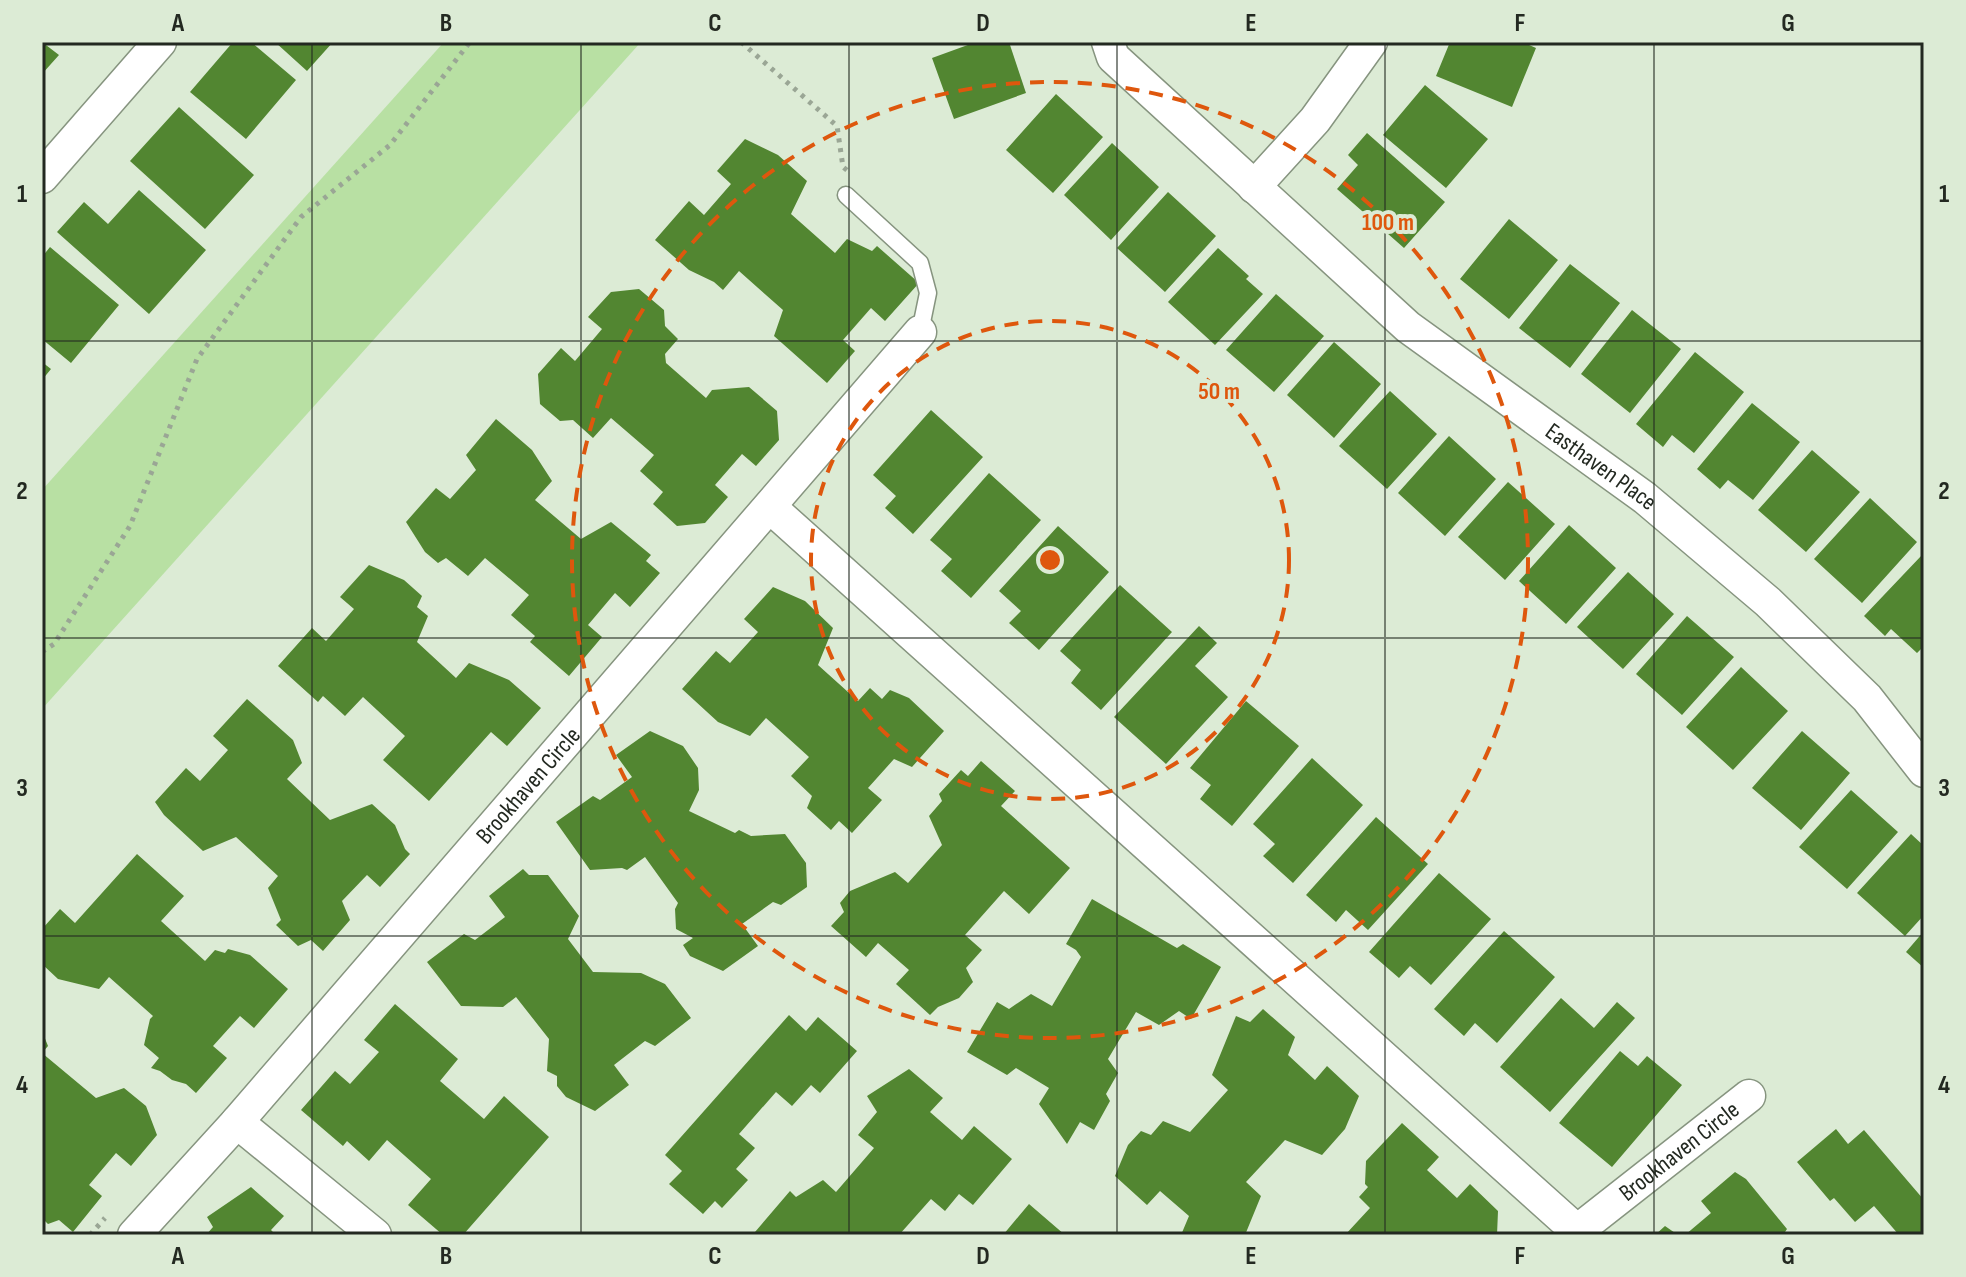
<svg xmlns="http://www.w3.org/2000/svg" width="1966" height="1277" font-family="'Sofia Sans Condensed',sans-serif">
<rect width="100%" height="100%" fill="#dcebd5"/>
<path fill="#b8e0a3" d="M444,42H641L42,709V490Z"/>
<path fill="#528631" d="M42,42L59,55L42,74Z
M233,42H251L296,80L246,139L190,92Z
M275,42H333L307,71Z
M976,42H1009L1026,93L954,119L932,58Z
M1450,42H1522L1536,48L1512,107L1436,76Z
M1425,85L1488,139L1446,188L1383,135Z
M1056,94L1103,137L1053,193L1006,150Z
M179,107L254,175L205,229L130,161Z
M1367,133L1445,202L1404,248L1337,189L1358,165L1348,155Z
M745,139L778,155L807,181L791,214L835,253L847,239L872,251L877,246L919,283L885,321L871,308L843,340L855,351L827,383L774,336L783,310L739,271L723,290L714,282L689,270L655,240L689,201L704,215L731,184L717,171Z
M1112,143L1159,187L1111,240L1064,195Z
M139,190L206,250L149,314L57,232L84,202L108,224Z
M1168,192L1216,236L1165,292L1117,248Z
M1509,219L1558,260L1509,319L1460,279Z
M50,247L119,305L71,363L42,339V257Z
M1218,248L1249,276L1246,279L1263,294L1215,345L1168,302Z
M1570,264L1620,303L1570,368L1519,328Z
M639,289L664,310L665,326L678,339L665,354L666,363L706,398L712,390L749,387L777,411L779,440L756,466L742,454L715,485L728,497L705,523L677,526L653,504L663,492L640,471L654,455L611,418L593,438L573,420L560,421L540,404L538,374L561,348L575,361L602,329L588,317L611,292Z
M1276,294L1324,336L1274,392L1226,350Z
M1632,310L1681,349L1630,413L1581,374Z
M1334,342L1381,384L1334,438L1287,395Z
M1695,352L1744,392L1694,453L1672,435L1663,447L1636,424Z
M42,362L51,369L42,380Z
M1390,391L1437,434L1387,489L1339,446Z
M1752,403L1800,442L1753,500L1728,480L1720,489L1697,469Z
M931,410L983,457L913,534L885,508L896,496L873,475Z
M496,419L532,450L552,481L535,500L581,539L611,522L651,555L646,561L660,573L630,607L615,593L588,625L602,637L569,676L530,642L535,636L511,615L529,595L485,558L468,576L446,558L438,563L425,552L406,522L436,488L450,499L476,470L466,455Z
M1449,436L1496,479L1445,536L1398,493Z
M1812,450L1860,492L1806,552L1758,510Z
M989,473L1041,520L971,598L941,571L952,559L930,540Z
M1508,482L1555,524L1505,580L1458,537Z
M1870,498L1917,542L1862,603L1814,559Z
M1569,525L1616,568L1566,624L1519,581Z
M1058,526L1109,572L1039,650L1009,623L1021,611L999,591Z
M1922,555L1924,558V646L1917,653L1891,629L1885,636L1864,616Z
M369,565L404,580L422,596L417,607L428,616L417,642L456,678L469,663L509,680L541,708L507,746L491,732L429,801L383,760L405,736L363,697L345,716L323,696L318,702L278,666L312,628L326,641L354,609L340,597Z
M1628,572L1674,614L1623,669L1577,627Z
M1120,585L1172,632L1101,710L1071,683L1081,670L1060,651Z
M773,587L805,601L833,628L818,665L858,701L870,688L882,699L890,690L909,698L944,731L912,767L894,759L868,788L882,800L852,833L839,821L831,830L807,808L812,796L791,776L809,757L766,718L750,736L718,722L682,689L716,651L730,663L758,632L744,619Z
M1687,616L1734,657L1682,715L1636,674Z
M1199,626L1217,643L1195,666L1228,697L1166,764L1114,717Z
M1741,667L1788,711L1733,770L1686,727Z
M247,699L293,740L302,763L287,779L330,820L372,804L395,825L405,849L410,854L380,887L367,875L342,901L350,920L323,951L311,940L298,946L276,925L281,920L268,888L278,876L236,837L203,851L164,815L155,802L186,768L200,781L228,750L213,736Z
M1246,701L1299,746L1232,826L1200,799L1211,785L1190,768Z
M650,731L683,746L698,768L699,790L689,811L735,833L739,830L751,836L785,834L806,863L807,887L781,905L773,902L742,924L758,946L723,971L690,956L683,945L693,938L676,929L675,909L678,903L645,857L627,870L622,868L590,870L556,822L593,796L600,800L632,777L616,755Z
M1802,731L1850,773L1801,830L1752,788Z
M1312,758L1363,805L1293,883L1263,856L1275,844L1253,824Z
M981,761L1015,791L1001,806L1070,868L1029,914L1004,891L965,935L982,950L966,968L973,982L959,998L938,1007L930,1015L896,984L909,970L878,943L866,957L831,926L844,912L840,903L850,891L895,872L908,883L942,845L929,816L942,801L939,794L961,770L968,776Z
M1851,790L1898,832L1847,889L1799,847Z
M1376,817L1428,864L1368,930L1346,910L1336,922L1306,895Z
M1911,834L1924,846V915L1905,936L1857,893Z
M137,854L184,896L161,921L205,961L215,950L225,953L228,949L250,955L288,989L254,1028L240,1016L213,1046L227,1058L196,1093L186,1084L172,1080L160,1071L151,1068L159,1058L144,1045L150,1019L153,1016L109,977L99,989L58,979L42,964V929L60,909L75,923Z
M523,869L529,875H548L579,916L568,939L593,972L641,973L665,984L691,1018L655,1046L645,1041L614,1065L629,1085L595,1111L566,1097L557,1086V1076L547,1071L549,1039L516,997L503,1007L461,1006L427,962L464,934L475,940L505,917L489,896Z
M1439,873L1491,919L1431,985L1410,966L1399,978L1369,952Z
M1092,899L1177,948L1183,944L1221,967L1191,1019L1179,1011L1159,1025L1136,1012L1108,1059L1118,1073L1106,1094L1110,1101L1094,1130L1080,1122L1067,1144L1039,1104L1049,1088L1016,1068L1007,1075L967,1052L997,1002L1009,1009L1031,994L1052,1006L1081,957L1076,950L1066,944Z
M1504,931L1555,977L1497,1043L1475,1023L1464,1036L1434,1009Z
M1924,931V968L1906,952Z
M1561,998L1594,1028L1617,1002L1635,1018L1550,1112L1500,1067Z
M395,1004L458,1059L440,1081L484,1119L504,1096L549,1137L463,1235H443L408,1205L431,1179L387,1140L369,1161L347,1141L343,1146L301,1110L335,1071L350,1084L379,1052L364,1040Z
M1263,1009L1295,1037L1288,1055L1315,1080L1327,1066L1359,1096L1345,1129L1322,1155L1285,1140L1246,1182L1261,1196L1245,1235H1181L1189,1216L1160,1191L1147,1205L1115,1176L1128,1145L1141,1131L1151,1135L1163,1121L1190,1132L1228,1090L1212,1075L1236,1016L1250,1022Z
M789,1015L806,1031L818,1017L857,1051L820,1093L811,1085L792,1106L776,1092L739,1134L755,1148L736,1169L748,1180L722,1208L715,1201L703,1214L669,1184L682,1171L665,1155Z
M42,1031L48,1046L42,1053L96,1098L124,1088L146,1106L157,1135L131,1166L116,1153L89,1185L102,1196L73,1232L59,1220L48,1224L42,1218Z
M1620,1051L1638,1066L1647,1056L1682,1085L1612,1167L1559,1123Z
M909,1069L943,1098L930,1112L962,1140L974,1126L1012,1159L973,1205L959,1194L945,1211L931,1199L899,1235H759L755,1232L790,1191L796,1197L823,1180L836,1192L874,1148L858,1135L877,1112L867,1096Z
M1402,1123L1439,1157L1427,1170L1457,1198L1470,1184L1498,1211L1497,1235H1345L1370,1208L1359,1197L1368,1187L1365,1184L1366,1161Z
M1836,1129L1848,1144L1864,1130L1924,1200V1235H1899L1874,1206L1855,1222L1834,1198L1830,1201L1797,1162Z
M1735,1172L1746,1179L1787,1229L1783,1235H1685L1711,1213L1701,1201Z
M251,1187L284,1216L271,1230L276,1235H206L213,1227L207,1217Z
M1029,1204L1065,1235H1003Z
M1665,1226L1678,1235H1655Z"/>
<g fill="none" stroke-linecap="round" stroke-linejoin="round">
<g stroke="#86947f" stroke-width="19">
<path id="service" d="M846,195L920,263L928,293L920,332"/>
</g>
<g stroke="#86947f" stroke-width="35">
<g id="minor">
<path id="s1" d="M1108,42L1113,57L1408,327L1645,498L1768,602L1867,698L1924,771"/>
<path d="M42,177L160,42"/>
<path d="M1254,187L1315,120L1371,42"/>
<path d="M770,507L1577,1231"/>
<path d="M237,1122L375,1235"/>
<path id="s2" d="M134,1235L237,1122L920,332"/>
<path id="s3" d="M1572,1235L1749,1096"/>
</g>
</g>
<path stroke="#9aa695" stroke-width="5" stroke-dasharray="4 6" stroke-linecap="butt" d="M741,42L837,126L843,167L849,172
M42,652L54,644L130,526L197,359L301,217L390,145L470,42
M90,1235L105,1218"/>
<use href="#service" stroke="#fff" stroke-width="16"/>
<use href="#minor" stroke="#fff" stroke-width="32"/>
</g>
<path fill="none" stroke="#232921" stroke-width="2" stroke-opacity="0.55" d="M312,42V1235M581,42V1235M849,42V1235M1117,42V1235M1385,42V1235M1654,42V1235M42,341H1924M42,638H1924M42,936H1924"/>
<g fill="none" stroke="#de570d" stroke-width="4" stroke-dasharray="14 10">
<circle cx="1050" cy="560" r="239"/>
<circle cx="1050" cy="560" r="478"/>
</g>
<g text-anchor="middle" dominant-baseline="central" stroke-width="8" stroke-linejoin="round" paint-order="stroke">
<g font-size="24" fill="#232921" stroke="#dcebd5">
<text stroke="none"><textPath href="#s1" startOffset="654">Easthaven Place</textPath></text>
<text stroke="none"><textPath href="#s2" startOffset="598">Brookhaven Circle</textPath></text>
<text stroke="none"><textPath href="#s3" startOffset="136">Brookhaven Circle</textPath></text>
</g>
</g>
<circle cx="1050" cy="560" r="12" fill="#de570d" stroke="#dcebd5" stroke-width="4"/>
<g font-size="24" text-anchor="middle" font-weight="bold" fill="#de570d" stroke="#dcebd5" stroke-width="8" stroke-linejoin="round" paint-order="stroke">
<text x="1388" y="230">100 m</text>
<text x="1219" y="399">50 m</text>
</g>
<rect width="1966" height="1277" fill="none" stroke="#dcebd5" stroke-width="88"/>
<rect x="44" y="44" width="1878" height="1189" fill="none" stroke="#232921" stroke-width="3"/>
<g font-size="26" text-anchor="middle" font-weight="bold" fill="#232921">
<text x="178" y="31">A</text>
<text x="446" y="31">B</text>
<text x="715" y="31">C</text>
<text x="983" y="31">D</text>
<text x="1251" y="31">E</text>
<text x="1520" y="31">F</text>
<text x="1788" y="31">G</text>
<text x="22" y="202">1</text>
<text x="1944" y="202">1</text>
<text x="22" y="499">2</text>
<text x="1944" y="499">2</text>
<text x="22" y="796">3</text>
<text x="1944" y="796">3</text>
<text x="22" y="1093">4</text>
<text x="1944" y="1093">4</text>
<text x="178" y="1264">A</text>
<text x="446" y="1264">B</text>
<text x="715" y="1264">C</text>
<text x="983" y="1264">D</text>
<text x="1251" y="1264">E</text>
<text x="1520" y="1264">F</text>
<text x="1788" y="1264">G</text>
</g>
</svg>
